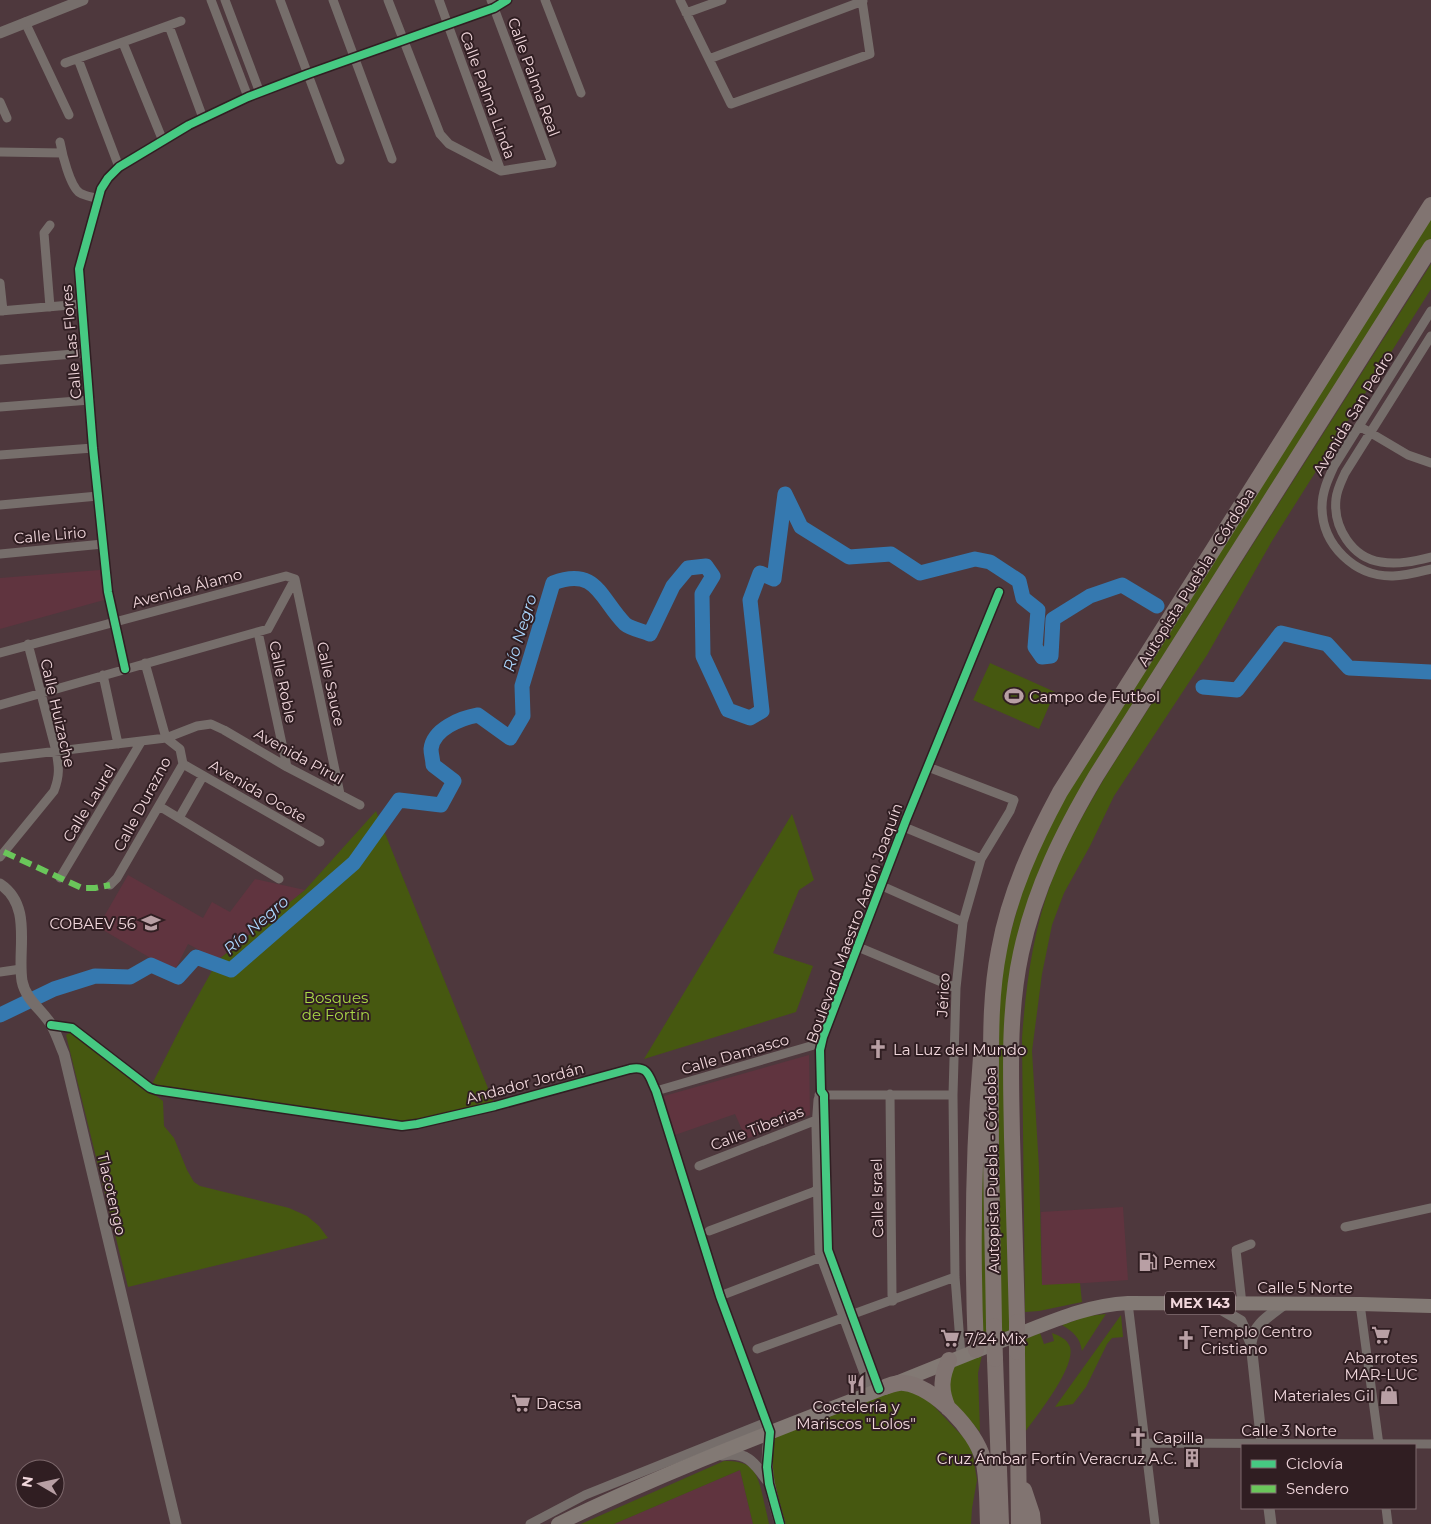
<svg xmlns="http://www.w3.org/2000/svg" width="1431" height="1524" font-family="Montserrat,sans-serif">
<rect width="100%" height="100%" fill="#4e383d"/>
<path fill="#60343f" d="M100,570L104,600L0,629V578Z
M128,875L203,918L212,902L230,912L255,879L305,890L218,960L188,944L174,972L98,927Z
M809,1055L810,1115L746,1139L735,1114L675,1135L664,1096Z
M1123,1207L1128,1280L1042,1286L1041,1212Z
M740,1470L753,1524H614Z"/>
<path fill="#465810" d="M1431,215V238L1071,807L1022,924L1011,1332L1001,1336L997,1015L1005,952L1027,875L1062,800Z
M1431,264V289L1272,541L1207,655L1114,796L1090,846L1064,893L1052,925L1042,974L1032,1051L1039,1168L1042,1285L1080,1283L1082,1302L1039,1311L1025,1312L1022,1038C1026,984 1033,931 1052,880C1066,844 1086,810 1105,777Z
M990,663L1055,692L1039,729L973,700Z
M376,811L494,1103L402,1126L150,1088L184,1021L218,960L305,890Z
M792,814L814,880L799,890L773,953L813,966L796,1012L644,1059Z
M71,1032L149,1093L154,1094L163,1101L164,1126L174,1138L187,1170L194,1182L200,1186L289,1208L307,1216L319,1226L328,1238L128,1287L66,1035Z
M983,1116L987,1333L983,1334L978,1211Z
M1106,1314L1082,1351C1080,1337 1073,1332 1062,1325L1088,1316Z
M1121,1315L1123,1337L1112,1338L1107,1344L1086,1387L1073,1404L1055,1407Z
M1040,1333L1044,1344L1054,1341L1052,1333C1060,1336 1067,1339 1070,1347C1076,1367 1037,1415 1025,1432L1023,1339Z
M982,1355L978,1373L980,1432L949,1398L951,1367Z
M908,1389L928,1400L968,1442L972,1451L977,1480L972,1508L971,1524H785L770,1463L774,1439L783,1430L896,1390Z
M724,1461C750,1461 756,1468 762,1493C764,1503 767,1514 769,1524H753L740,1470L614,1524H581Z"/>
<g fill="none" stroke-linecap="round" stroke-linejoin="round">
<path stroke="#3579b0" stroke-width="15" d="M1203,687L1237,690L1281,633L1327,644L1349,668L1431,672
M0,1015L54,989L95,976L130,977L151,965L178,977L196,957L231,970L354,863L399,800L441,805L454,781L433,765C433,760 431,754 431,749C433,729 461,718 478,715L510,738L523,716L522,686L553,583C597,566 600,599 625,624C631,629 643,631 650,634L673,586L688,568L706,566L713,576L702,594L703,656L728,710L750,718L762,711L750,600L760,573L774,579L785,494L801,527L849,557L891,554L920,573L975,559L990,562L1019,581L1023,598L1038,610L1035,647L1042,657L1051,656L1053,619L1090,596L1122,585L1157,606"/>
<path stroke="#766e6b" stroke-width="9" d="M211,0L248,97
M225,0L260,93
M280,0L340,160
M333,0L392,159
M388,0L440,134L449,144L501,171L552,163L491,0
M439,0L501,171
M545,0L581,93
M680,0L731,104L870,54L862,0
M686,13L722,0
M25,22L69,115
M169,26L203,118
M123,43L163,141
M78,59L119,167
M709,59L863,1
M65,63L181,21
M0,102L7,118
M60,142C62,153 70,187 80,193C85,196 93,197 99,199
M0,152L62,153
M50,225L44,233L50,307
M0,283L3,311
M0,311L82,304
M1431,311L1334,466C1328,479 1322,492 1322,507C1322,545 1355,577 1393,576C1406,576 1419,572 1431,569
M1431,336L1345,473C1341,482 1337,489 1336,499C1333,527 1352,558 1381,562C1398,565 1415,561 1431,557
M0,360L86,353
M0,407L90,400
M1359,426L1408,455L1431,463
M0,455L93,448
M0,505L98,496
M0,554L103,544
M295,579L340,794
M258,632L287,767
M0,653L286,576L295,579
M125,669L108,592L93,448L79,269L101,189L108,178L119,167L189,125L248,97L308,74L494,8L507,0
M103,675L118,744
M0,705L268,629L295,579
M0,758L166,738L197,726L211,724L224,730L287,767L360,805
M183,764L320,842
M928,767L1014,800L1010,811L981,859L963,922L956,988L953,1095L955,1277L961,1355
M159,806L279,879
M179,818L203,776
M904,827L981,859
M0,857L54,791C60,775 59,767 56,751L28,644
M60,878L141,742
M110,885L117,878L183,764L180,749L166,738L145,663
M882,886L963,922
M858,947L956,988
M0,972L21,969
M51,1025L72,1028L150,1088L156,1090L402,1126L417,1124L495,1106L630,1069C649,1065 649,1077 656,1091L720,1296L770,1432
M656,1091L821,1043
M821,1091L818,1100L816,1127L819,1252L871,1392
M890,1094L892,1295L893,1301
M819,1095H953
M699,1166L819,1119
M1345,1227L1431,1208
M709,1231L813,1192L821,1187
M720,1296L824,1256
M1128,1303L1155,1524
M1242,1304L1236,1250L1251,1244
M1360,1304L1379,1445
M757,1349L955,1277
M879,1389L828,1250L824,1099V1095L821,1091L820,1050L823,1037L906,820L999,592
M1146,1443L1431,1444
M1386,1508L1388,1524
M530,1524L585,1495L767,1422"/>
<path stroke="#766e6b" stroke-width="11" d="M0,33L83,0
M0,884C33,906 17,949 22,981C26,1001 43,1010 52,1026C57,1035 60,1045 64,1054L176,1524
M1212,1304L1241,1321L1251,1343L1262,1445
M1251,1343C1254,1323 1271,1315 1286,1303
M770,1432C763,1469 770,1489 780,1524
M722,1455C746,1451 754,1462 767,1480
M1269,1508L1271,1524"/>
<path stroke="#827974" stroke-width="14" d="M558,1524C662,1473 771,1432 879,1390C926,1371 972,1352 1019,1334C1055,1320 1089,1305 1128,1303L1360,1304L1431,1306"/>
<path stroke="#817471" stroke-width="16" d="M1017,1322C1015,1260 1014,1198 1012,1137C1011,1075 1008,1013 1021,953C1035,888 1063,832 1096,776L1431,247
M994,1326C993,1246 990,1166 991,1087C991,1041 990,995 999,950C1009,894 1033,842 1060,792L1431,205
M976,1350C972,1252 973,1154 981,1057
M1017,1352L1019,1524
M995,1359L1001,1524
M885,1387C891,1385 898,1382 904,1383C934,1386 976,1431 983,1459C988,1480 987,1503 988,1524
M948,1408C940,1390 941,1377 949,1360
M1024,1490L1032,1514L1033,1524"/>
<path stroke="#817471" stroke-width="16" d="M1017,1322V1352
M994,1326L995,1359"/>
<path stroke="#6ac65a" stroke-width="6" stroke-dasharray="12 6" stroke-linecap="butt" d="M4,852L82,888H95L110,885"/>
<g stroke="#301e22" stroke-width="11">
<path id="cycleway" d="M125,669L108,592L93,448L79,269L101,189L108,178L119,167L189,125L248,97L308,74L494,8L507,0
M51,1025L72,1028L150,1088L156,1090L402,1126L417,1124L495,1106L630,1069C649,1065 649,1077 656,1091L720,1296L770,1432L767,1467L769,1484L780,1524
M879,1389L828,1250L824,1099V1095L821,1091L820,1050L823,1037L906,820L999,592"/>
</g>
<use href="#cycleway" stroke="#46c982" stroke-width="8"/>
</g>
<defs>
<g id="stadium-bare" transform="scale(1.5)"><path d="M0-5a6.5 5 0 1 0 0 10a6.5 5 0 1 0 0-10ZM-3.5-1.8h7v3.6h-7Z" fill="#b89fa4" stroke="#301e22" stroke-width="2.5" paint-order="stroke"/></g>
<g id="school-bare" transform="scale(1.5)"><path d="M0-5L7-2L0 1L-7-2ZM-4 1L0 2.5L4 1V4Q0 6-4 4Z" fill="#b89fa4" stroke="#301e22" stroke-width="2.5" paint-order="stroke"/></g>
<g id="church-bare" transform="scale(1.5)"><path d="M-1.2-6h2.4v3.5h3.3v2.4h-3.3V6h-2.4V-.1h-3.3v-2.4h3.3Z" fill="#b89fa4" stroke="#301e22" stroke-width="2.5" paint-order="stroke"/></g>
<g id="fuel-bare" transform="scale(1.5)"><path d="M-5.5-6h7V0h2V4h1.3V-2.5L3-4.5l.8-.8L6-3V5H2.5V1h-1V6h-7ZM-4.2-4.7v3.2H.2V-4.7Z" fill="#b89fa4" stroke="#301e22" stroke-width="2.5" paint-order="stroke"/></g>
<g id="supermarket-bare" transform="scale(1.5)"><path d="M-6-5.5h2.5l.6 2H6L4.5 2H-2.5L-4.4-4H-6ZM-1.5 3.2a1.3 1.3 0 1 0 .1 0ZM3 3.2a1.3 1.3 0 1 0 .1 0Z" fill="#b89fa4" stroke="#301e22" stroke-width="2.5" paint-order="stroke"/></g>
<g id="restaurant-bare" transform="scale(1.5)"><path d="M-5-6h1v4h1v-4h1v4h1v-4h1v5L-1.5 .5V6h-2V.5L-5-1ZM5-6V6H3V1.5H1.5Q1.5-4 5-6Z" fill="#b89fa4" stroke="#301e22" stroke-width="2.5" paint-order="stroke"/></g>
<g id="shop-bare" transform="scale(1.5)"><path d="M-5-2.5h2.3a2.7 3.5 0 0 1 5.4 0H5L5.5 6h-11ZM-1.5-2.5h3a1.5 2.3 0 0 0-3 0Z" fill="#b89fa4" stroke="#301e22" stroke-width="2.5" paint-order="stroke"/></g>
<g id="building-bare" transform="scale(1.5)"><path d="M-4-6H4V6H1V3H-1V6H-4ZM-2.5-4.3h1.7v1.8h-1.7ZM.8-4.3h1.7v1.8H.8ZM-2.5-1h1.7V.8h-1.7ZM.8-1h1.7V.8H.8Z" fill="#b89fa4" stroke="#301e22" stroke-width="2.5" paint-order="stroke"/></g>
</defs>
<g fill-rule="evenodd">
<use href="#stadium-bare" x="1014" y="696"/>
<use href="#school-bare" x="151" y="923"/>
<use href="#church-bare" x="878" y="1049"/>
<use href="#fuel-bare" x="1148" y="1262"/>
<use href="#supermarket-bare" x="1381" y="1335"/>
<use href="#supermarket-bare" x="950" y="1338"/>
<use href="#church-bare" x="1186" y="1340"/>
<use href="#restaurant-bare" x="856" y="1384"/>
<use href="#shop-bare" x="1389" y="1395"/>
<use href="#supermarket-bare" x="521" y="1403"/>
<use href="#church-bare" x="1138" y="1437"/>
<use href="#building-bare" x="1192" y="1458"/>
</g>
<g text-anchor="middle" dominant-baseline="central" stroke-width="4" stroke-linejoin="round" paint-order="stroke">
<rect fill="#301e22" stroke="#b7a0a4" stroke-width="1" x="1165" y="1291.5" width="70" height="23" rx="4"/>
<g font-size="14" font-weight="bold" fill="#f1d7dc">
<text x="1200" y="1303">MEX 143</text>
</g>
<g font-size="15" fill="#f1d7dc" stroke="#301e22">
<text transform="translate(534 77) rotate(70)">Calle Palma Real</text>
<text transform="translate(488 95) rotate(70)">Calle Palma Linda</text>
<text transform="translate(71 342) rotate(-95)">Calle Las Flores</text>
<text transform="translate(1353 413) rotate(-59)">Avenida San Pedro</text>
<text transform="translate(50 535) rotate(-5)">Calle Lirio</text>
<text transform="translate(1196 577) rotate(-58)">Autopista Puebla - Córdoba</text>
<text transform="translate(187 588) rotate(-15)">Avenida Álamo</text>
<text transform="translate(283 682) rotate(78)">Calle Roble</text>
<text transform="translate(331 684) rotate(78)">Calle Sauce</text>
<text transform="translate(58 713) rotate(77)">Calle Huizache</text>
<text transform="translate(299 756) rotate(29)">Avenida Pirul</text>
<text transform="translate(258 791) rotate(30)">Avenida Ocote</text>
<text transform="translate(89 803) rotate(-59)">Calle Laurel</text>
<text transform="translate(142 804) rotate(-62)">Calle Durazno</text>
<text transform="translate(854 923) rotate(-70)">Boulevard Maestro Aarón Joaquín</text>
<text transform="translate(943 995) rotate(-87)">Jérico</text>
<text transform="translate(735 1054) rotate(-16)">Calle Damasco</text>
<text transform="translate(525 1083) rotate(-15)">Andador Jordán</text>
<text transform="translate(757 1128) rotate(-21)">Calle Tiberias</text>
<text transform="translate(992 1170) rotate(-91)">Autopista Puebla - Córdoba</text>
<text transform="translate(112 1194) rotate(77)">Tlacotengo</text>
<text transform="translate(877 1198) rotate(-91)">Calle Israel</text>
<text x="1305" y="1287">Calle 5 Norte</text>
<text x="1289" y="1430">Calle 3 Norte</text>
</g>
<g font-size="15" fill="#f1d7dc" stroke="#301e22" text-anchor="start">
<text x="1029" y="696">Campo de Futbol</text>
<text x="136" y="923" text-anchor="end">COBAEV 56</text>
<text x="893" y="1049">La Luz del Mundo</text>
<text x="1163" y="1262">Pemex</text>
<text x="1201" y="1331">Templo Centro<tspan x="1201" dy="17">Cristiano</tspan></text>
<text x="965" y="1338">7/24 Mix</text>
<text x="1381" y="1357" text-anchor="middle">Abarrotes<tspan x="1381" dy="17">MAR-LUC</tspan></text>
<text x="1374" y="1395" text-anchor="end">Materiales Gil</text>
<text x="536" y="1403">Dacsa</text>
<text x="856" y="1406" text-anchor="middle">Coctelería y<tspan x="856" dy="17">Mariscos "Lolos"</tspan></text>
<text x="1153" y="1437">Capilla</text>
<text x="1177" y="1458" text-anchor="end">Cruz Ámbar Fortín Veracruz A.C.</text>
</g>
<g font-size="15" fill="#a9d846" stroke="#301e22">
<text x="336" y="997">Bosques<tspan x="336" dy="17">de Fortín</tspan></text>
</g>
<g font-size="16" font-style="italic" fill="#aad5fc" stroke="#301e22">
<text transform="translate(520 633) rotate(-73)">Río Negro</text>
<text transform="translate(256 925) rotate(-41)">Río Negro</text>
</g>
</g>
<rect x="1241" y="1444" width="175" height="65" fill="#301e22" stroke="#7d686c"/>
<rect x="1251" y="1460" width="25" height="8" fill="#46c982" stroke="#7d686c"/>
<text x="1286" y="1469" font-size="15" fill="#f1d7dc">Ciclovía</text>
<rect x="1251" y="1485" width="25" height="8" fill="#6ac65a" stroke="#7d686c"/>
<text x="1286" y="1494" font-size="15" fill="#f1d7dc">Sendero</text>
<g transform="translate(40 1484) rotate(279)"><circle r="24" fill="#301e22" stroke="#7d686c"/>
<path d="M0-4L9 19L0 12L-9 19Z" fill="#b89fa4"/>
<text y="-8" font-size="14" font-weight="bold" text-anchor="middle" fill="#f1d7dc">N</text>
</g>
</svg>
